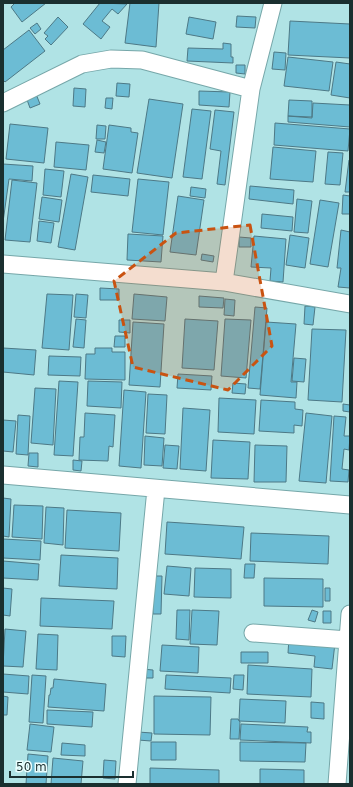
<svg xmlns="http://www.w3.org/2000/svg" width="353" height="787" font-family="'DejaVu Sans',sans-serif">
<rect width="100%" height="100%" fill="#b0e3e5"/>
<path fill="#6cbcd4" stroke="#4d7986" d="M15,3H46L22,22L11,7Z
M100,3L127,4L118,14L112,9L102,21L110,27L101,39L83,24Z
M130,3H159L156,47L125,43Z
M237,16L256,17L255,28L236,27Z
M58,17L68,27L51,45L45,39L48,36L44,33Z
M189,17L216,22L213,39L186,34Z
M290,21L350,24V58L288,55Z
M37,23L41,29L35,34L30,28Z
M29,30L45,51L5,82L3,80V50Z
M223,43L231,44V57H233V63L187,61L188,48L223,49Z
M274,52L286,53L285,70L272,69Z
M288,57L333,62L329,91L284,86Z
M336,62L350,64V98L331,95Z
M236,65H245V74L236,73Z
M117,83L130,84L129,97L116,96Z
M74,88L86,89L85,107L73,106Z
M199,91L230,92L229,107L199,105Z
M36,94L40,104L30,108L26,97Z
M106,98H113L112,109L105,108Z
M149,99L183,104L172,178L137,173Z
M289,100L312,101V117L288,116Z
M313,103L350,105V127L288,122V116L312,118Z
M192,109L211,111L202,179L183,177Z
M215,110L234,112L225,185L217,184L221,151L210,149Z
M275,123L350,129L348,151L274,145Z
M10,124L48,128L44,163L6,159Z
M97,125L106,126L105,139H96Z
M109,125L131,128V132L138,133L132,173L103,169Z
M97,140L106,142L104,153L95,152Z
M56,142L89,145L86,170L54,167Z
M273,147L316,151L313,182L270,179Z
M328,152L343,153L340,185L325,184Z
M349,160H350V192H345Z
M3,164L33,166L32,181L9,179L3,222Z
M45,169L64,171L61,197L43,195Z
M71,174L88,177L75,250L58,247Z
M93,175L130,179L128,196L91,192Z
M138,179L169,182L163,235L132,232Z
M12,180L37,183L30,242L5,240Z
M250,186L294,190L293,204L249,199Z
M191,187L206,189L205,198L190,196Z
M343,195L350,196V214H342Z
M178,196L204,200L196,255L170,252Z
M42,197L62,200L59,222L39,219Z
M297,199L312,201L308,233L294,232Z
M320,200L339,203L328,267L310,264Z
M262,214L293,217L292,231L261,228Z
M39,221L54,223L51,243L37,241Z
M341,230L350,232V288L338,287L341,268H337Z
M128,234L163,236L161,262L127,260Z
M290,235L309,238L305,268L286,265Z
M254,236L286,239L283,282L270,281L271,268L251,267Z
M239,237L251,238V247H239Z
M202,254L214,256L213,262L201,260Z
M100,288L119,289V300H100Z
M47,294L73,295L69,350L42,348Z
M76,294L88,295L86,318L74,317Z
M134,294L167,297L165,321L132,319Z
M199,296L224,298L223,308L199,307Z
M225,299L235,300L234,316L224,315Z
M305,306L315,307L313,325L304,324Z
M255,307L267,308L260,389L248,388Z
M76,319L86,320L84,348L73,347Z
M185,319L218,321L214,370L182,368Z
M225,319L251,320L246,378L221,376Z
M119,320H130V333L119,332Z
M133,322L164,324L160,387L129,385Z
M266,322L296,324L291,382H297L296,398L260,395Z
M312,329L346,330L342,402L308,400Z
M115,336H125V347H114Z
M3,348L36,350L34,375L3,372Z
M95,348H112V352H125V380L85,379L86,354H95Z
M49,356L81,357L80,376L48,375Z
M294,358L306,359L304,382L292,381Z
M178,374L212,376L211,390L177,388Z
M59,381L78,382L73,456L54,455Z
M88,381L122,382L121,408L87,406Z
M233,383L246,384L245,394L232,393Z
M35,388L56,389L53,445L31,443Z
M124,390L146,392L141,468L119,466Z
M148,394L167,395L165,434L146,433Z
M219,398L256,400L254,434L218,432Z
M261,400L295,402V409L303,410L302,426L294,425V433L259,431Z
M343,404L350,405V412L343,411Z
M183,408L210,410L206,471L180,469Z
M85,413L115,415L113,447L109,446L108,461L79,460L80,437H84Z
M306,413L332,416L326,483L299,481Z
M18,415L30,416L28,455L16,454Z
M334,416L346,417L344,436H350L349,450L344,449L342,469L349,470L348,482L330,481Z
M3,420L16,421L13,452L3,451Z
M145,436L164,438L162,466L144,465Z
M213,440L250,442L248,479L211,478Z
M165,445L179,446L177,469L163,468Z
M255,445L287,446L286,482H254Z
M29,453H38V467L28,466Z
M73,460L82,461L81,471L73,470Z
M3,498L11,499L9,537L3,536Z
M14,505L43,506L42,539L12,537Z
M46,507L64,508L63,545L44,543Z
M67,510L121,513L119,551L65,548Z
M167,522L244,527L241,559L165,554Z
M251,533L329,536L328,564L250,561Z
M3,539L41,541L40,560L3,558Z
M61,555L118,558L117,589L59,586Z
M3,561L39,564L38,580L3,578Z
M245,564H255L254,578H244Z
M167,566L191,568L189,596L164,594Z
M195,568L231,569V598L194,597Z
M152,576H162L161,614H153Z
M264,578L323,579V607L264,606Z
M3,588L12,589L10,616L3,615Z
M325,588H330V601H325Z
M41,598L114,601L112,629L40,626Z
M177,610H190L189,640L176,639Z
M192,610L219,611L217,645L190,644Z
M312,610L318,612L315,622L308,620Z
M323,611H331V623H323Z
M5,629L26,631L23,667L3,666Z
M38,634L58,635L57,670L36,669Z
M112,636H126L125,657L112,656Z
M289,638L335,643L332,669L314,667L315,656L288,653Z
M162,645L199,647L198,673L160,671Z
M241,652H268V663H241Z
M248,665L312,669L311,697L247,694Z
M142,669L153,670V678H141Z
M3,674L29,676L28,694L3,692Z
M32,675L46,676L43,723L29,722Z
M166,675L231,678L230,693L165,689Z
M234,675H244L243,690L233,689Z
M54,679L106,684L104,711L48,707L49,695H50L51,688H53Z
M3,696L8,697L7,715H3Z
M154,696L211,697L210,735L154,734Z
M240,699L286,701L285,723L239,721Z
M311,702L324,703V719L311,718Z
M47,710L93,712L92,727L47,724Z
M231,719H238L240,722L239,739H230Z
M30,724L54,727L51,752L27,750Z
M241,724L308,727L307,732H311V743L240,740Z
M138,732L152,733L151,741L138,740Z
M151,742H176V760H151Z
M240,742L306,743L305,762L240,761Z
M62,743L85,745V756L61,755Z
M28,754L48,756L46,784H26Z
M53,758L83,761L81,784H51Z
M104,760L116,761L115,779L103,778Z
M150,768L219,770V784H150Z
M260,769L304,770V784H260Z"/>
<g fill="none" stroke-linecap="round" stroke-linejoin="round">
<g stroke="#76a7a9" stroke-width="19">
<path id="minor" d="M3,103L82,64L111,59L142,60L251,89
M3,264L224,282L350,304
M224,282L251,89L273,3
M3,475L350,505
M253,633L348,640
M127,784L156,489
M337,784L350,614"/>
</g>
<use href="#minor" stroke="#fff" stroke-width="17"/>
</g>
<path fill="#c95311" fill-opacity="0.2" stroke="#c95311" stroke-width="3" stroke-dasharray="8 5" stroke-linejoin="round" d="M250,225L272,346L228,390L133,367L114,281L176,233Z"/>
<rect width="353" height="787" fill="none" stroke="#1a2f2f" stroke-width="8"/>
<path d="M10 771v6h123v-6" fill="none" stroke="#1a2f2f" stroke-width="2"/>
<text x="16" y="771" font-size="12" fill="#1a2f2f" stroke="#eafefe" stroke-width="3" paint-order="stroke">50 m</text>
</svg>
